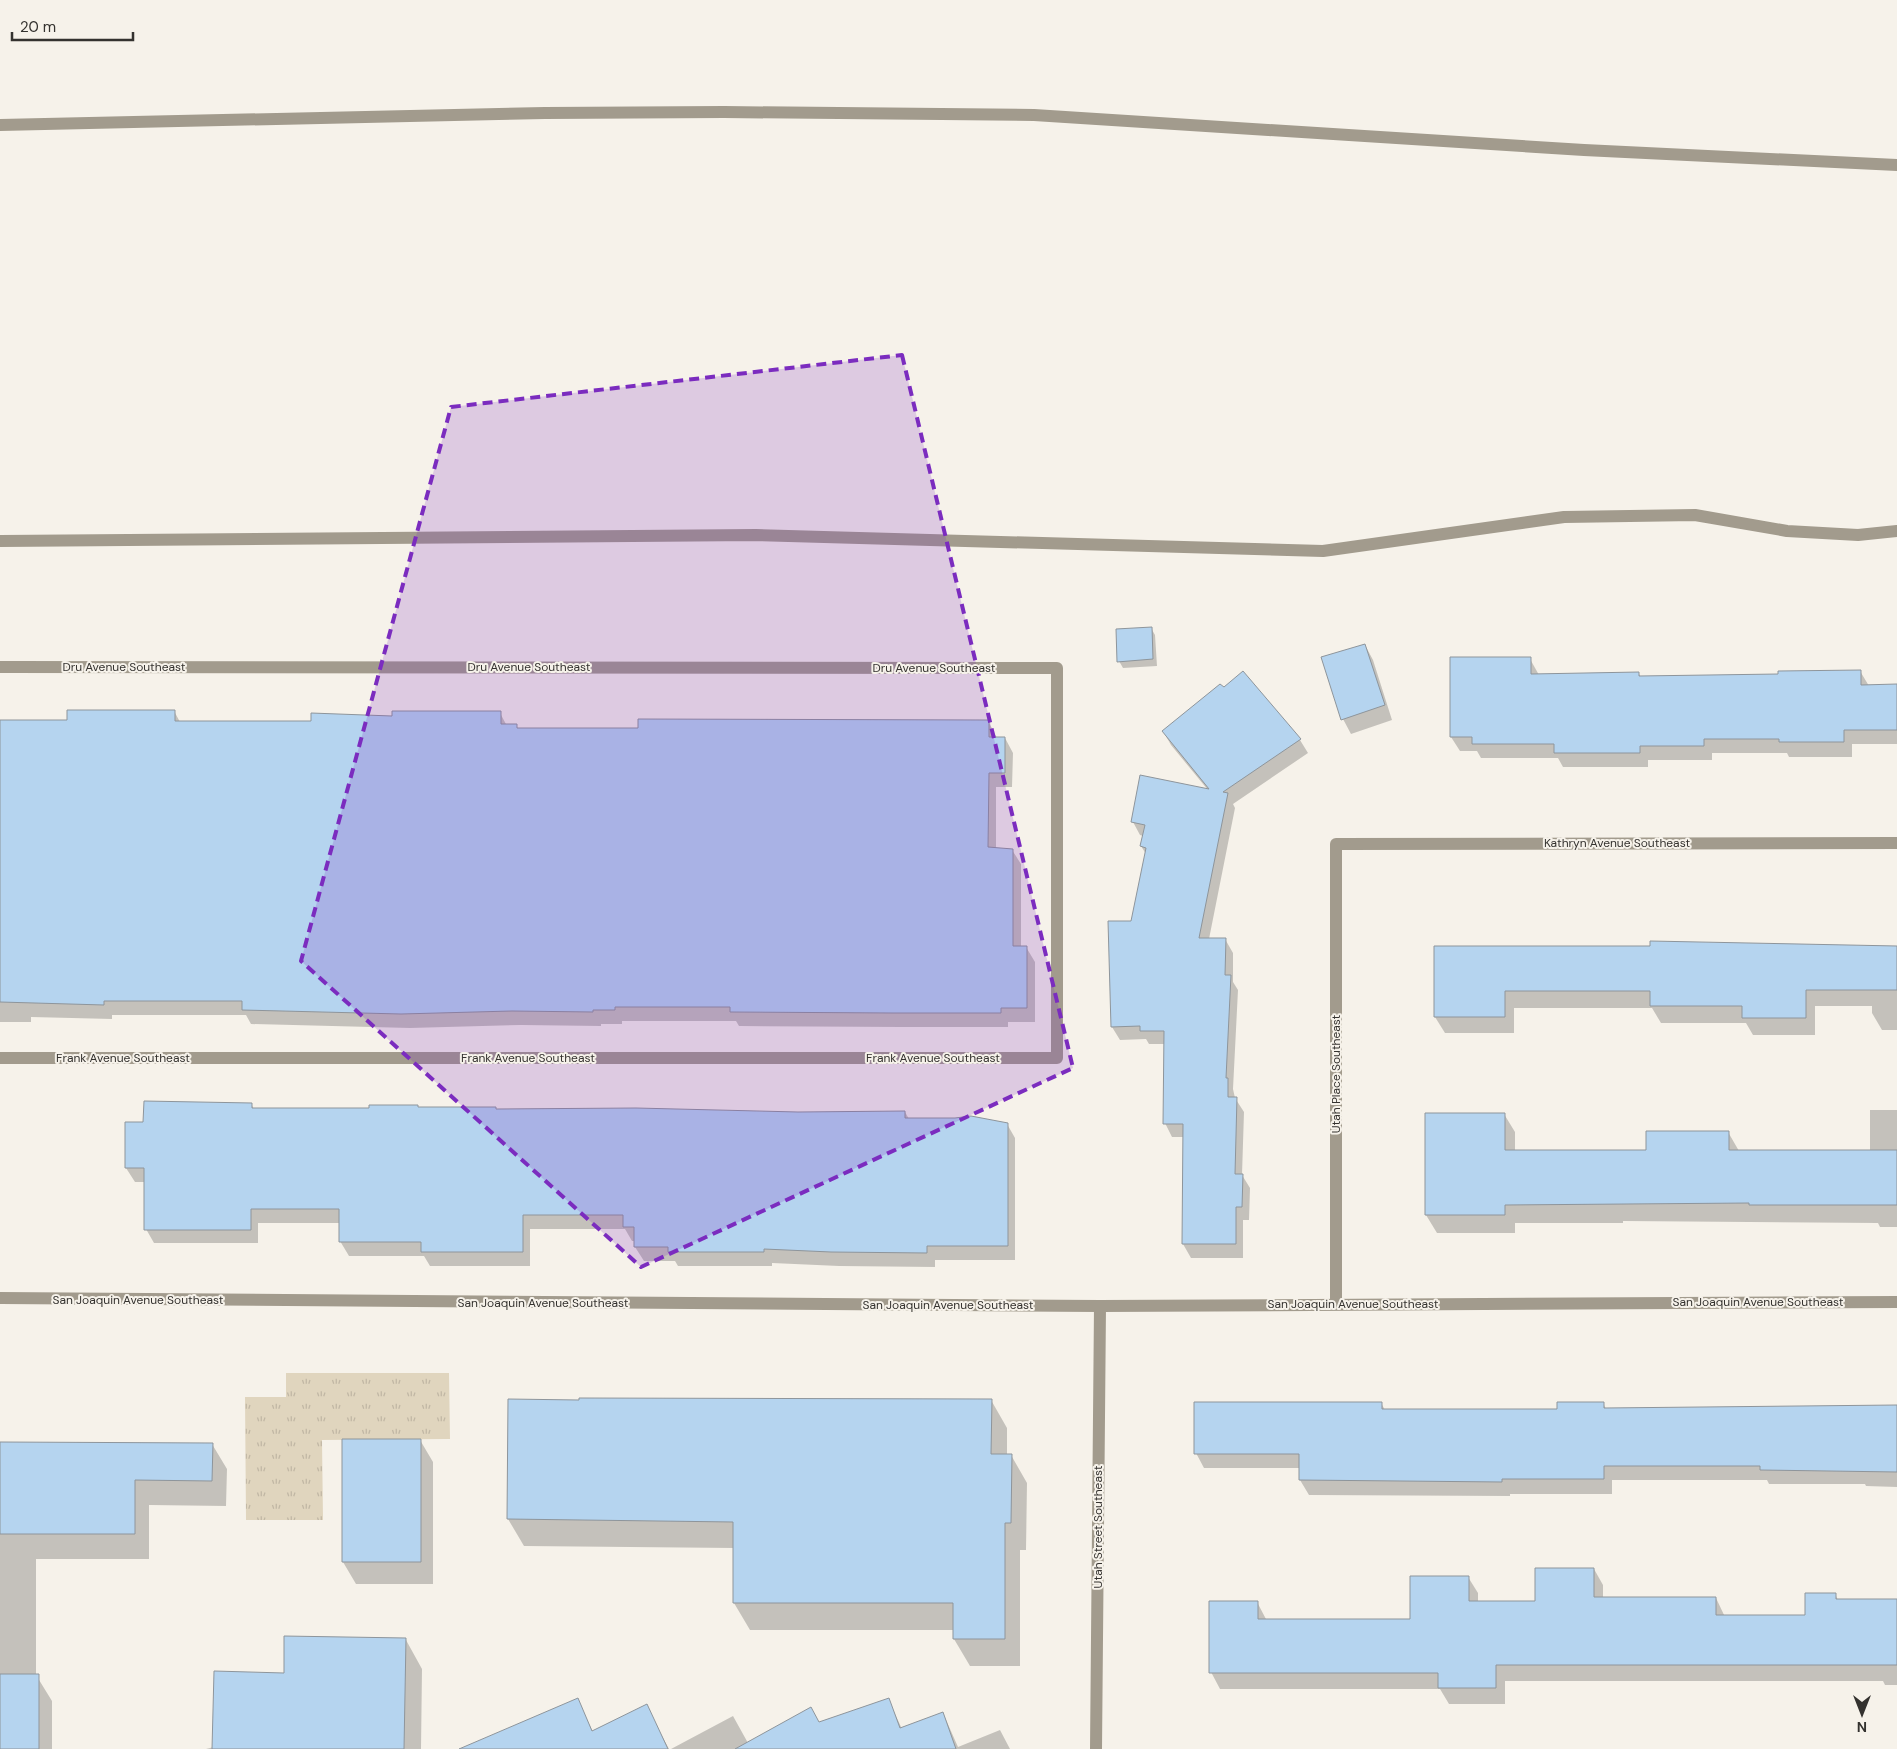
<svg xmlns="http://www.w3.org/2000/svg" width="1897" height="1749" font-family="'DM Sans',sans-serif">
<defs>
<pattern id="grass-tufts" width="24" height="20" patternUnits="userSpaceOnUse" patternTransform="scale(1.25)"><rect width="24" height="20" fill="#e0d5be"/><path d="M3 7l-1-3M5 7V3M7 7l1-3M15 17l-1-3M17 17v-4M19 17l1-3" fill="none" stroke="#c1b7a4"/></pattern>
</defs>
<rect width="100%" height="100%" fill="#f6f2ea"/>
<path fill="url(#grass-tufts)" d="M286,1373H449L450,1439L322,1440L323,1520H246L245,1397H286Z"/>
<path fill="#0003" d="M1151,628L1155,635L1157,666L1123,668L1119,661Z
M1365,645L1373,660L1392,720L1351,734L1343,719Z
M1530,659L1539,675L1639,674L1641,677L1780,675L1860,671L1869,686L1897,685V744H1852V757H1789L1787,753H1712V760H1648V767H1563L1558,758H1481L1477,751H1460L1451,737Z
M1243,673L1300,740L1308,753L1233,804L1235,808L1209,939H1225L1233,953V982L1238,990L1233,1089L1235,1098L1244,1112L1242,1175L1250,1188L1249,1220H1243V1258H1191L1183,1244L1184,1137H1172L1165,1123L1166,1044H1149L1146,1039L1120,1040L1112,1027L1146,854L1141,846L1143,836L1140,835L1133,822L1208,790L1171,745L1163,731L1224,689Z
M174,711L180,722H313L500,713L507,726H516L518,729H639L988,721L997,738H1005L1013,753L1012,787H996V849L1012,850L1021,864V947H1026L1035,962V1022H1008V1027H902L739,1026L736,1021H622V1024H601V1026L521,1025L410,1028L251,1024L246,1015H112V1019L31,1017V1022H0V721H69Z
M1731,943L1897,947V1030H1882L1872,1013V1006H1815V1035H1753L1746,1023H1661L1652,1008H1514V1033H1445L1435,1017V947H1651Z
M251,1104L254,1109L418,1108L798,1114L905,1112L909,1119L1007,1124L1015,1138V1260H935V1267L839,1266L772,1263V1266H678L675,1261H644L635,1247V1241H632L625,1229H530V1266H430L424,1256H349L340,1241V1223H258V1243H154L146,1229V1182H135L126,1168L145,1124Z
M1870,1110H1897V1227H1880L1878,1223L1623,1221V1223H1515V1233H1437L1426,1215V1114H1504L1515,1132V1151H1648L1728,1132L1739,1151H1870Z
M991,1400L1007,1428V1455H1011L1027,1483L1026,1550H1020V1666H970L954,1639V1630H750L734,1603V1548L524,1546L508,1519Z
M1381,1403L1385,1410H1558L1603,1403L1606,1409L1897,1406V1487L1866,1486L1865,1484H1769L1767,1480H1612V1494H1510V1496L1309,1495L1300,1480V1468H1204L1196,1453Z
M420,1440L433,1462V1584H356L343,1562Z
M0,1443L212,1444L227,1469L226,1506L149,1505V1559H36V1675L52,1701V1749H0Z
M1594,1569L1603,1585V1598H1716L1725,1617H1806L1835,1594L1838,1600H1897V1685H1885L1883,1681H1505V1704H1449L1440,1689H1220L1211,1672L1257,1602L1267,1621H1411L1468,1577L1478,1593V1602H1536Z
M406,1640L422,1669L421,1749H206L214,1747L285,1674Z
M577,1699L593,1732L646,1706L669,1749H504Z
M888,1699L902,1729L943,1713L958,1747L1000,1730L1010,1749H671L733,1716L748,1743L819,1723Z"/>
<path fill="#b5d4ef" stroke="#8e959b" d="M1152,627L1153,659L1117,662L1116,629Z
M1365,644L1385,705L1341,720L1321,657Z
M1450,657H1531V674L1639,672V676L1778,674V671L1861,670V685L1897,684V730H1844V742H1779V739H1704V746H1640V753H1554V744H1472V737H1450Z
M1243,671L1301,739L1223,792L1228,793L1199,938H1226L1225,975H1231L1226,1078H1228V1097H1237L1235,1174H1243L1242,1207H1236V1244H1182L1183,1124H1163L1164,1031H1140V1026L1111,1027L1108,921H1131L1146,848L1140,846L1145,825L1131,822L1140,775L1209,789L1162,731L1220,684L1224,687Z
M67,710H175V721H311V713L392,716V711H501V724H517V728H638V719L989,720V737H1005V773H989L988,847L1013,849V946H1027V1008H1001V1013H893L730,1012V1007H615V1010H593V1012L512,1011L401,1014L242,1010V1001H104V1005L0,1002V720H67Z
M1650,941L1897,946V990H1806V1018H1742V1006H1650V991H1505V1017H1434V946H1650Z
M144,1101L252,1103V1108H369V1105H418V1107H496V1109L636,1108L798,1112L905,1111V1118H955L971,1116L1008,1123V1246H927V1253L831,1252L764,1249V1252H668V1247H634V1227H623V1215H523V1252H421V1242H339V1209H251V1230H144V1168H125V1122H143Z
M1425,1113H1505V1150H1646V1131H1729V1150H1897V1205H1749V1203L1505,1205V1215H1425Z
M579,1398L992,1399L991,1454H1012L1011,1523H1005V1639H953V1603H733V1522L507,1519L508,1399L579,1400Z
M1194,1402H1382V1409H1557V1402H1604V1408L1897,1405V1472L1760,1470V1466H1604V1479H1502V1482L1299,1480V1454H1194Z
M342,1439H421V1562H342Z
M0,1442L213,1443L212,1481L135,1480V1534H0Z
M1535,1568H1594V1597H1716V1615H1805V1593H1836V1599H1897V1665H1496V1688H1438V1673H1209V1601H1258V1619H1410V1576H1469V1601H1535Z
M284,1636L406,1638L404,1749H212L214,1671L284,1673Z
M0,1674H39V1749H0Z
M578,1698L592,1731L647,1704L668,1749H459Z
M889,1698L900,1728L943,1712L956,1749H735L811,1707L819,1722Z"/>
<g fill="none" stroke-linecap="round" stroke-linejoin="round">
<path stroke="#a29b8d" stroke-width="12" d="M0,125L545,113L724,112L1034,115L1584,150L1897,165
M0,541L756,535L1323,551L1564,517L1695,515L1787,531L1858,535L1897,531
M0,667L1057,668V1058H0
M0,1298L1100,1306L1897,1302
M1336,1304V844L1897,843
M1096,1749L1100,1306"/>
</g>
<path fill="#7b2cbf" fill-opacity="0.2" stroke="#7b2cbf" stroke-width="4" stroke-dasharray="10 6" stroke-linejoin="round" d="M902,355L1073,1068L641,1267L301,961L451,407Z"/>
<g text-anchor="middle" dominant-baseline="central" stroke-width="4" stroke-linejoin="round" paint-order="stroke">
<g font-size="12" fill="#34322f" stroke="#f6f2ea">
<text x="124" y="667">Dru Avenue Southeast</text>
<text x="529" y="667">Dru Avenue Southeast</text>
<text x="934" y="668">Dru Avenue Southeast</text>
<text x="1617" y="843">Kathryn Avenue Southeast</text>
<text x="123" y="1058">Frank Avenue Southeast</text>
<text x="528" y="1058">Frank Avenue Southeast</text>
<text x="933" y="1058">Frank Avenue Southeast</text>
<text transform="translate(1336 1074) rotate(-90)">Utah Place Southeast</text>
<text x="138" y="1300">San Joaquin Avenue Southeast</text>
<text x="1758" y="1302">San Joaquin Avenue Southeast</text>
<text x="543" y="1303">San Joaquin Avenue Southeast</text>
<text x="1353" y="1304">San Joaquin Avenue Southeast</text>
<text x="948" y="1305">San Joaquin Avenue Southeast</text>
<text transform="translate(1098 1527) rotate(-90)">Utah Street Southeast</text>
</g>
</g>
<g transform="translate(1862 1714) rotate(180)" stroke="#f6f2ea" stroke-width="4" paint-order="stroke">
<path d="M0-4L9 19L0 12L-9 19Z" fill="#34322f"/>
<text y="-8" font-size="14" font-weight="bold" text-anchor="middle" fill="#34322f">N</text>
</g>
<path d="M12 32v8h121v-8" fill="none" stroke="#34322f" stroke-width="2.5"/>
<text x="20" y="32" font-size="15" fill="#34322f" stroke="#f6f2ea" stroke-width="4" paint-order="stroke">20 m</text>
</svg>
